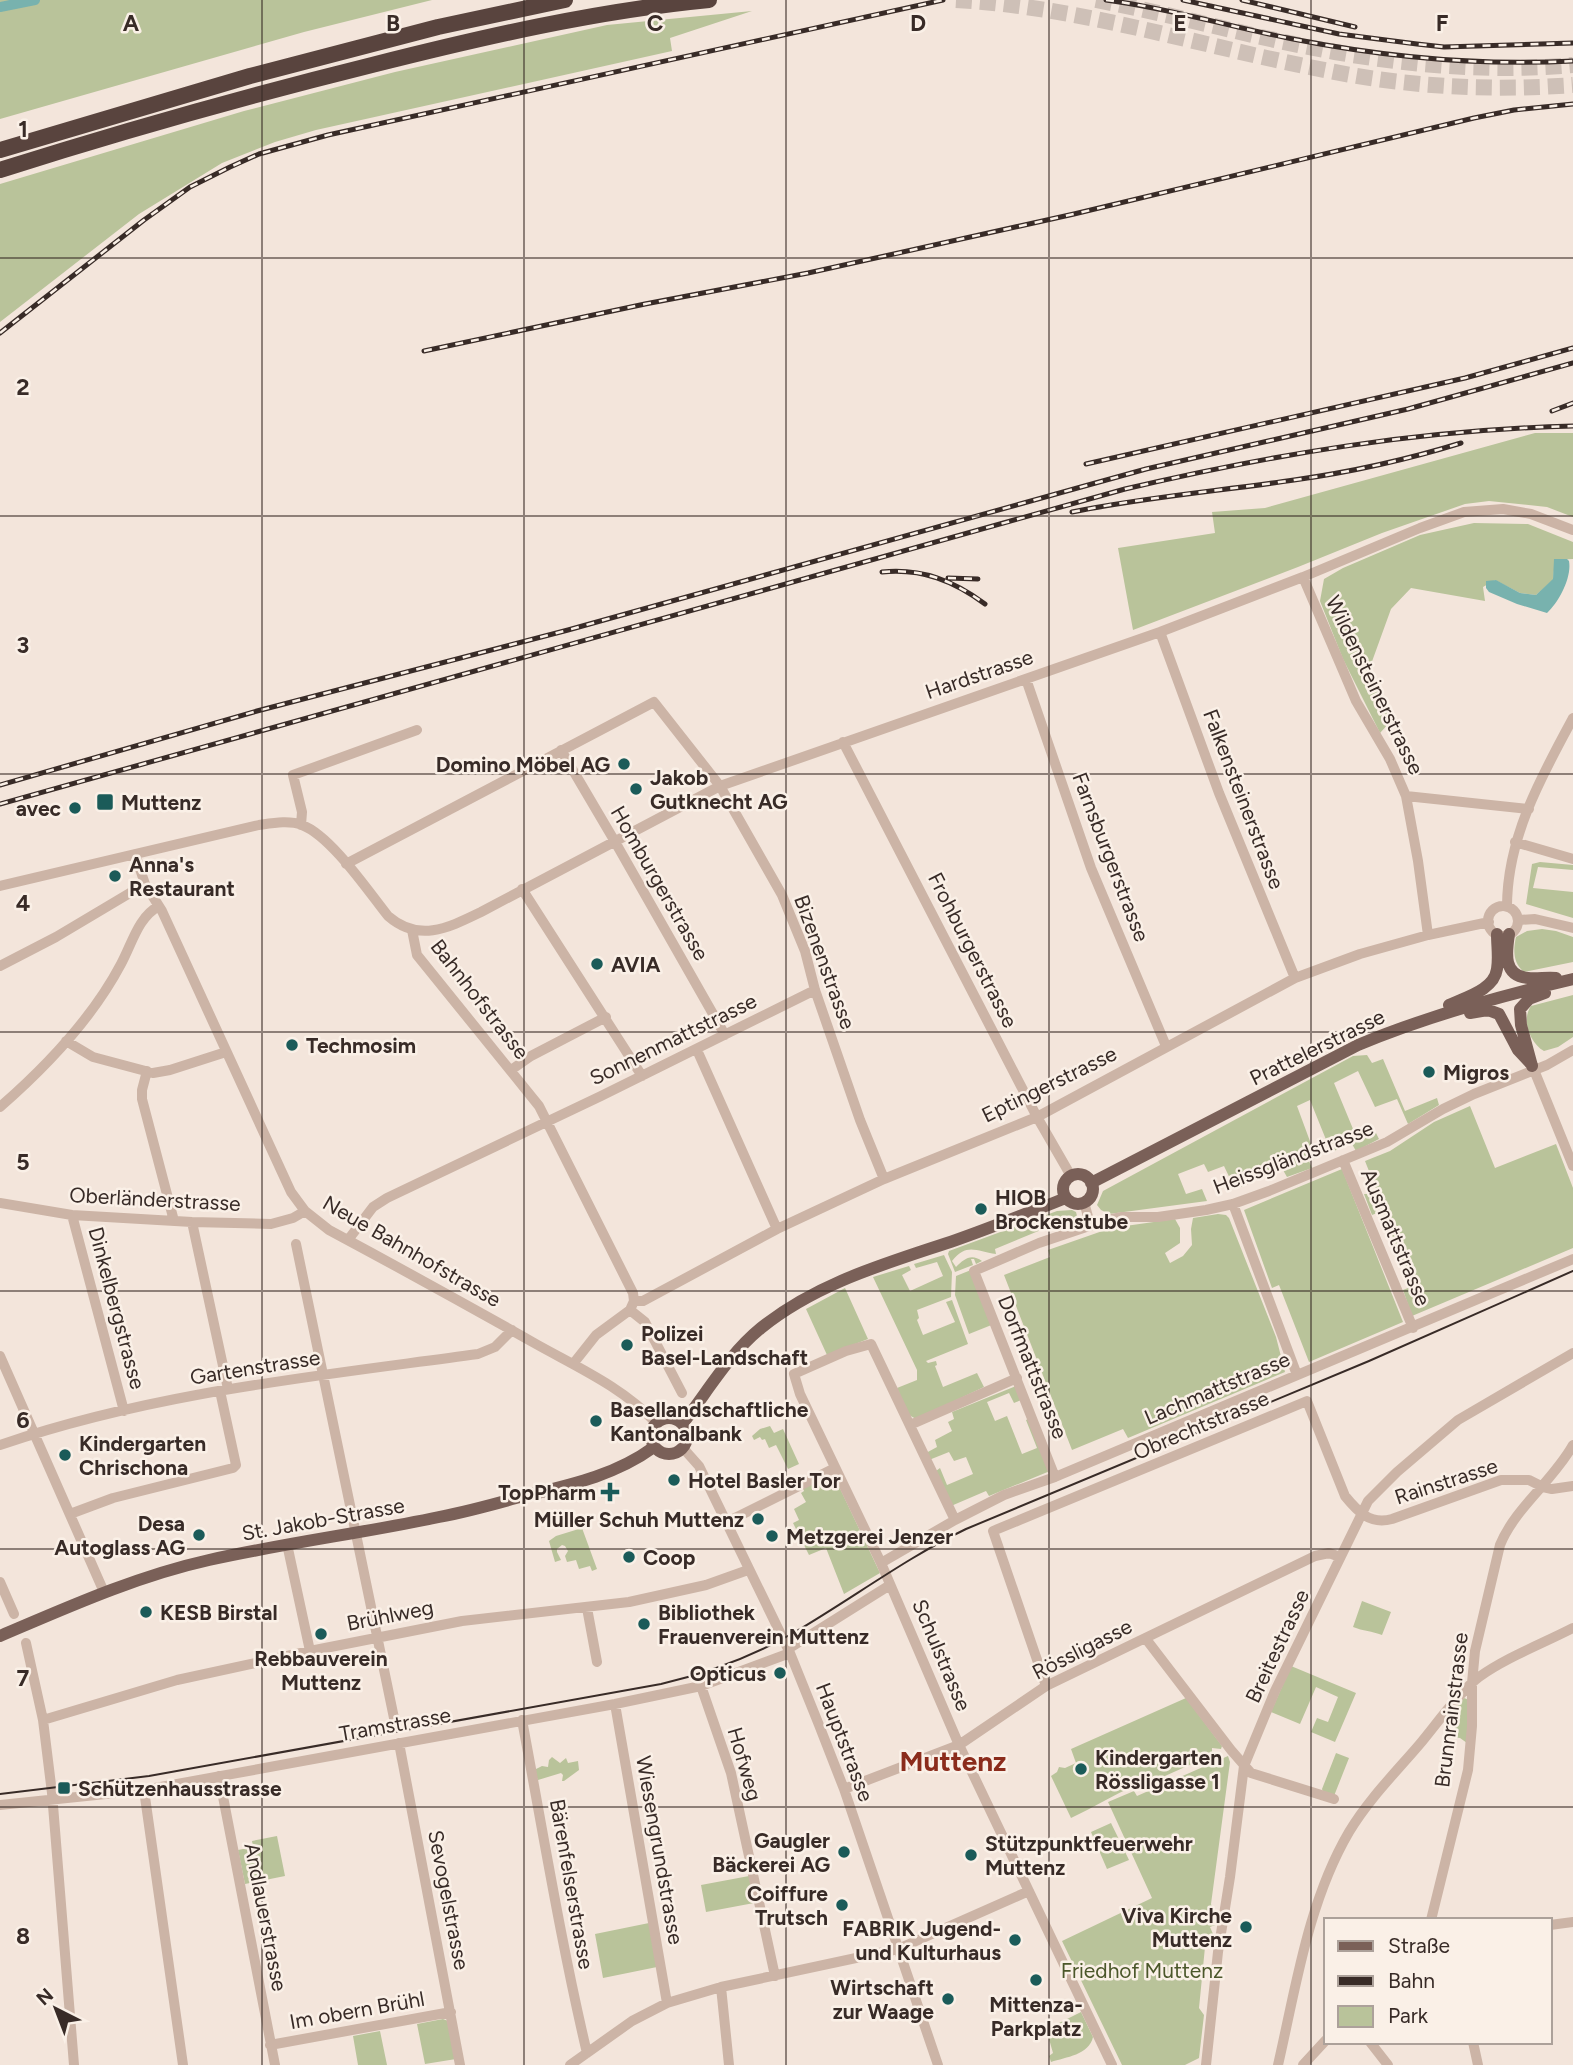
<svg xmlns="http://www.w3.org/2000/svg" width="1573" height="2065" font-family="Figtree,sans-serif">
<rect width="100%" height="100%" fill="#f3e5db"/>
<path fill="#b9c39a" d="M0,0H432L304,32L0,119Z
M752,11L670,38L672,51L316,130L275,142L222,163L139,214L0,322V184L244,111L395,72L607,25Z
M1535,433H1573V517L1547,507L1489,501L1465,504L1382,533L1298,567L1133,630L1118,548L1215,533L1212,512L1265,508Z
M1474,523L1528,524L1573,542V559L1555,560L1553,580L1536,595L1520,593L1495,580L1483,587L1485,601L1411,588L1391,609L1370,667L1391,721L1380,733L1343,659L1320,601L1324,579L1343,568L1420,535Z
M1540,862L1573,865V870L1538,867L1533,888L1573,892V918L1526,904L1532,864Z
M1542,929L1556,931L1573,937V962L1524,972C1513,963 1513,950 1516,937L1527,931Z
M1573,995V1037L1558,1047L1544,1051C1530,1043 1521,1020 1531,1006Z
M1367,1055L1372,1063L1383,1059L1405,1111L1437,1098L1439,1105L1408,1124L1397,1099L1375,1107L1358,1071L1334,1083L1358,1141L1376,1133L1379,1139L1356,1151L1352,1144L1331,1152L1310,1100L1297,1106L1311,1144H1313L1317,1158L1309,1161L1312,1168L1287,1177L1283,1170L1259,1179L1254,1170L1251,1172L1254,1182L1235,1189L1224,1166L1208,1172L1204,1164L1178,1174L1186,1194L1202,1189L1207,1201L1109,1214L1101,1210L1097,1205L1103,1191L1353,1056Z
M1470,1106L1495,1168L1556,1144L1573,1188V1248L1412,1316L1403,1290L1413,1286L1382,1211L1372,1215L1364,1194H1378L1365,1161L1390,1151L1434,1122Z
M1342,1169L1403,1322L1309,1362L1279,1285L1272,1288L1244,1210Z
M1072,1210L1076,1212L1077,1216L1073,1222L1058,1227L1053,1225L995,1249L996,1254C977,1252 967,1242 952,1261L956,1267C964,1259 971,1253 982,1261L976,1264L974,1259H971L973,1265L955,1272L948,1254L949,1251L1057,1211Z
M1218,1214L1226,1215L1229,1218L1276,1337L1285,1372L1128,1438L1123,1429L1072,1450L1004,1275L1050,1257L1048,1250L1111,1228L1175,1219L1180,1228V1243L1165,1253L1170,1263L1183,1256L1192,1245L1191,1229L1193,1218Z
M944,1255L952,1272L951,1297L917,1310L919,1318L917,1320L923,1335L955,1322L946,1302L952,1300L968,1344L926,1361L928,1363L936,1361L937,1365L935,1366L943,1387L977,1373L984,1387L916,1419L909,1415L897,1388L917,1380V1370L873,1277L909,1266L911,1270L902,1275L910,1291L943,1276L937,1262L916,1268L914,1264Z
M971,1270L994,1324L969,1334L955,1295L956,1276Z
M845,1288L868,1339L827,1355L806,1309Z
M1016,1386L1021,1400L1014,1403L1009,1393L987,1402L995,1421L1007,1416L1022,1454L1037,1448L1026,1420L1028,1419L1050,1471L989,1496L986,1491L951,1506L936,1471L940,1468L947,1485L973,1474L966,1457L954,1461L949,1452L929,1460L926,1453L937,1447L935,1440L952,1431L948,1422L954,1419L952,1412Z
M770,1426L774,1433L783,1429L799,1464L788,1469L776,1445L769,1448L765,1439L762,1440L760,1437L754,1440L752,1436L760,1429Z
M831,1476L836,1480L880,1573L844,1594L826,1548L809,1555L793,1523L799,1520L794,1509L806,1502L801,1493L804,1491L803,1488Z
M582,1528L597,1569L592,1571L590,1566L579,1569L576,1560L567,1562L565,1556L568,1551L565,1546L562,1545L557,1549V1552L561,1560L555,1562L549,1541L556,1536Z
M1362,1601L1391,1612L1382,1635C1372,1631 1363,1631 1353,1627Z
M1291,1666L1356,1693L1335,1742L1311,1732L1317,1718L1328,1722L1338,1697L1316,1687L1300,1724L1271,1712Z
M1186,1698L1222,1746L1221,1749L1212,1748V1755L1138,1788L1136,1785C1113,1795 1093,1808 1071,1818L1051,1776L1057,1772L1059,1767L1065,1768L1076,1763L1071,1749Z
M1464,1698L1469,1700L1467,1743L1460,1738L1451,1737L1453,1723L1450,1715Z
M1336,1753L1349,1758L1334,1796L1323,1792L1322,1789Z
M1228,1756L1230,1762L1211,1904L1216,1918L1213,1920L1215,1925L1210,1927L1213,1934L1208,1937L1211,1943L1205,1947L1199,2008L1204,2015L1199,2058L1185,2065H1122L1062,1941L1152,1898L1108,1802L1134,1791L1137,1796Z
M552,1757L560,1763L566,1758L568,1763L578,1761L579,1770L564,1781H562L563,1775L561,1773L538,1780L535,1773L536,1769L542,1766L548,1767L549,1760Z
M1111,1823L1129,1860L1107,1869L1091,1832Z
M277,1836L285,1876L245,1884L238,1850L253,1847L252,1841Z
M749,1876L754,1903L706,1912L701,1885Z
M649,1923L657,1967L603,1978L595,1934Z
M1081,2012L1093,2037C1089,2055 1066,2057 1051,2062L1049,2056L1053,2053L1049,2039L1052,2033L1060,2030L1057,2024Z
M443,2019L448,2021L456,2059L425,2064L417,2024Z
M380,2031L387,2065H358L353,2036Z"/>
<path fill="#78b2ae" d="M1554,559H1567L1569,561C1572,577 1559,602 1547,613L1517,604L1489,592L1486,588V581L1496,580L1520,593L1536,595L1553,579Z"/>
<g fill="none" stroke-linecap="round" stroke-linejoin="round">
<path stroke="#78b2ae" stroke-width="10" d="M0,7L35,0"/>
<path stroke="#cec0b7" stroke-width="16" stroke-dasharray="16 8" stroke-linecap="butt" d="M956,0C1083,7 1206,48 1330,71C1409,87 1493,91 1573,85
M1096,0C1176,15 1255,38 1335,52C1413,66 1494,72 1573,65"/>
<path stroke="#ccb4a6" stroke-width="10" d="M1303,577L1356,701L1390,759L1406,796L1418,861L1428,935
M1160,632L1219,793L1295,978
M1026,679L1091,868L1166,1046
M843,742L1037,1117L1071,1176
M561,750L614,840L725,1035
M1406,796L1529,809
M301,825L302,812L293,775L417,730
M1515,842L1573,859
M135,854L145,884L162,911L291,1192L305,1211L329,1230C398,1267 467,1305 536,1344C577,1367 624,1388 656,1423
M346,864L654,702L720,786L782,895L805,951L815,990L860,1120L884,1179
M0,886L259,825C273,823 289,820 302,825C331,836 368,891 388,916C419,943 448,928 481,912L720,786L1160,632L1303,577L1420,528L1464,512L1503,509L1531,514L1573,530
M522,889L642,1076
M1488 921a15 15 0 1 1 30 0a15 15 0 1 1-30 0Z
M1507,907C1507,838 1541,777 1573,718
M1518,920L1535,919L1573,928
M412,930L417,955L539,1106L633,1293L634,1301L630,1310L596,1335L573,1364
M0,966L56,937L145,884
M66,1041L93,1057L153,1073L170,1070L226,1052
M697,1050L777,1229
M511,1070L531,1056L606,1017
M1534,1070L1573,1166
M147,1071L142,1090V1099L174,1221
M0,1107C47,1066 92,1019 121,964C132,944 138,917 159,906
M1343,1160L1413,1328
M1084,1202L1090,1224
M0,1203L72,1215L192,1222L271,1224L293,1218L305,1211
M1233,1204L1297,1375
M72,1215L124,1411
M192,1222L228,1389
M348,1240L373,1207L387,1198L601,1096L815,990
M296,1244L394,1718
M634,1301H643L777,1229L884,1179L1037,1117L1295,978L1360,954L1428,935L1489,922
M630,1310L645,1322L682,1393
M0,1356L104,1592
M910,1425L1017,1378
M0,1445C154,1392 318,1376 478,1354L495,1347L512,1330
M683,1448L699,1466L790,1653L819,1725L844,1789L938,2065
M1055,1477L974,1271L1039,1243L1107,1220L1122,1217H1158L1206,1210L1233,1204L1269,1191L1387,1142L1443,1109L1474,1094L1547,1065L1573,1050
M70,1514L113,1498L233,1468L236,1465L220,1391
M955,1520L871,1344L846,1351L794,1374L800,1394L881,1563L959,1745L1112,2065
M727,1522L835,1468
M287,1544L310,1651
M881,1563L955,1520L1004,1495L1055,1477L1573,1259
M0,1582L14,1614
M587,1608L597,1662
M1146,1639L1231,1750L1251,1773L1334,1799
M26,1643L43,1720L52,1793L74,2065
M788,1649L890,1585
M701,1686L731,1773L775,1976
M1046,1686L993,1531L1307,1401L1345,1496C1358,1512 1370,1525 1392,1519L1501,1480H1529L1543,1487L1552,1489L1573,1486
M615,1704L667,2003
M43,1720L177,1680L310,1651L462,1621L629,1602L706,1585L748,1570
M522,1720C543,1832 561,1943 587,2053
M399,1743L460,2065
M219,1776L275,2065
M844,1789L959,1745L1046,1686L1315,1556L1329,1553L1340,1557
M144,1790L183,2065
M0,1805L144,1790L615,1704L701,1686L790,1653
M1431,1920L1468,1770L1472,1726V1683L1475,1651L1500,1545C1515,1508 1553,1481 1573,1445
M1550,1925L1573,1922
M721,1987L729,2065
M1370,2042L1388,2065
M1473,2042L1478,2065
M270,2045L451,2012
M570,2065L632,2021L667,2003L721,1987L898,1949L1029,1891
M1206,2065L1218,1952L1230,1877L1244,1766L1275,1691L1368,1501L1397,1472L1458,1420L1573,1353
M1278,2065C1296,1987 1308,1902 1349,1832C1368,1800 1395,1773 1419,1745C1435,1726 1460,1691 1479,1677C1507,1657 1542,1644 1573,1628
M1303,2065L1326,2040"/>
<path stroke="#7a6058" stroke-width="12" d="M1509,934C1506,953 1503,976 1528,978C1537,979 1547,977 1556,978
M1449,1005C1466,997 1494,990 1497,969C1499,958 1497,946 1497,934
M1470,1013L1488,1010L1499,1014L1518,1050L1532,1065
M1532,1066L1521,1025L1520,1009L1529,999L1545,993
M1063 1189a15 15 0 1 1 30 0a15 15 0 1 1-30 0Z
M1091,1183L1358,1045C1427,1016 1500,996 1573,979
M651 1436a18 18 0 1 1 36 0a18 18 0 1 1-36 0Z
M683,1423C708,1391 729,1354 761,1328C818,1282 888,1263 956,1240C993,1227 1030,1212 1066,1198
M0,1636C68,1607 137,1576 209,1560C285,1543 363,1533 439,1517C465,1512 491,1505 516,1498C565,1486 613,1477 654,1447"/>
<path stroke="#59443e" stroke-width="16" d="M0,150L250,76L438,27L565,0
M0,170C123,131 247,96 372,65C483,37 595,11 709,0"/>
<path stroke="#382b27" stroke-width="2" d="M0,1794L149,1776L661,1684C708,1673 754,1656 795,1632C853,1598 906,1558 966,1529L1369,1361L1573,1271"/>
<g stroke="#382b27" stroke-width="5">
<path id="rail" d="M1106,0C1169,8 1230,27 1293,39C1385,57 1479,66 1573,61
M1183,0L1339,34L1417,44L1444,47L1573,43
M1242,0L1355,27
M0,333L144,220L190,187L230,167L259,154L328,135L943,0
M424,351L645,304L808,273L1074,214L1474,118L1514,110L1573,104
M1552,411L1573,403
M1086,464L1465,378L1573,348
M1072,512C1146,497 1220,491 1294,480C1351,472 1406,460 1461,443
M882,572C922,568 954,581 985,604
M948,578L978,579
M0,785L257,711L568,630L1081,487L1146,469L1408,409L1573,363
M0,804L1125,489C1275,454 1418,430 1573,426"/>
</g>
<use href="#rail" stroke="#faf0e7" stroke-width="2.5" stroke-dasharray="8" stroke-linecap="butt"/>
</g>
<path fill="none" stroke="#382b27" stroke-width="2" stroke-opacity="0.55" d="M262,0V2065M524,0V2065M786,0V2065M1049,0V2065M1311,0V2065M0,258H1573M0,516H1573M0,774H1573M0,1032H1573M0,1291H1573M0,1549H1573M0,1807H1573"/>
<g fill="#1b5b59" stroke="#faf0e7" stroke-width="2.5">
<circle cx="624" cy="764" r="7"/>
<circle cx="636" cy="789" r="7"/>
<rect x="96" y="793" width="18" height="18" rx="3.5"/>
<circle cx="75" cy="808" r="7"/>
<circle cx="115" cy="876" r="7"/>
<circle cx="597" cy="964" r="7"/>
<circle cx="292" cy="1045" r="7"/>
<circle cx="1429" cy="1072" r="7"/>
<circle cx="981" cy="1209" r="7"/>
<circle cx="627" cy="1345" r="7"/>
<circle cx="596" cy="1421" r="7"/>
<circle cx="65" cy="1455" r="7"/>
<circle cx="674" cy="1480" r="7"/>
<path d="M606.5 1481.5h7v7h7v7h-7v7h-7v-7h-7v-7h7z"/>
<circle cx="758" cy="1519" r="7"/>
<circle cx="199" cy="1535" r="7"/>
<circle cx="772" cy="1536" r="7"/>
<circle cx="629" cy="1557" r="7"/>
<circle cx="146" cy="1612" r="7"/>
<circle cx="644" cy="1624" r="7"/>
<circle cx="321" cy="1634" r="7"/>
<circle cx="780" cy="1673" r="7"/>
<circle cx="1081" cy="1769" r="7"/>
<rect x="57" y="1781" width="14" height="14" rx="3.5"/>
<circle cx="844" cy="1852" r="7"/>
<circle cx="971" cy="1855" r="7"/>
<circle cx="842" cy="1905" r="7"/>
<circle cx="1246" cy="1927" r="7"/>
<circle cx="1015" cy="1940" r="7"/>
<circle cx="1036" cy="1980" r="7"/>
<circle cx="948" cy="1999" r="7"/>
</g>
<g text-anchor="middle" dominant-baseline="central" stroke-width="5" stroke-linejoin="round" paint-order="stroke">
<g font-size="21" fill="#382b27" stroke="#faf0e7">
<text transform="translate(979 674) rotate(-19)">Hardstrasse</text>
<text transform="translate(1375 685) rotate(64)">Wildensteinerstrasse</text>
<text transform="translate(1244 799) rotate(69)">Falkensteinerstrasse</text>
<text transform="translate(1111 857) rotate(69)">Farnsburgerstrasse</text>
<text transform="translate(660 883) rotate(60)">Homburgerstrasse</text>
<text transform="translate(973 950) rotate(63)">Frohburgerstrasse</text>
<text transform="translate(825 962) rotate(70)">Bizenenstrasse</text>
<text transform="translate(480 999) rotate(52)">Bahnhofstrasse</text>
<text transform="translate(673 1039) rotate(-26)">Sonnenmattstrasse</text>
<text transform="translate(1317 1047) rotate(-26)">Prattelerstrasse</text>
<text transform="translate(1049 1084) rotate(-26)">Eptingerstrasse</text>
<text transform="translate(1293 1157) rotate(-21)">Heissgländstrasse</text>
<text transform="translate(155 1199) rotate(3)">Oberländerstrasse</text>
<text transform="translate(1396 1237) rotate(67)">Ausmattstrasse</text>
<text transform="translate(412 1251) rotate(30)">Neue Bahnhofstrasse</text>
<text transform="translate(117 1308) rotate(75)">Dinkelbergstrasse</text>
<text transform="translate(255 1367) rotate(-9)">Gartenstrasse</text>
<text transform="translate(1033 1367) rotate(68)">Dorfmattstrasse</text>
<text transform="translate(1217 1388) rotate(-23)">Lachmattstrasse</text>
<text transform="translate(1201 1425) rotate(-23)">Obrechtstrasse</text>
<text transform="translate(1446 1481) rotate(-18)">Rainstrasse</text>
<text transform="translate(323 1519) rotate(-10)">St. Jakob-Strasse</text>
<text transform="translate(390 1615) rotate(-11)">Brühlweg</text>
<text transform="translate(1277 1646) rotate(-65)">Breitestrasse</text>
<text transform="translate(1082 1649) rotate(-27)">Rössligasse</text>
<text transform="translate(942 1655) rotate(67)">Schulstrasse</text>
<text transform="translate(1451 1710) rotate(-83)">Brunnrainstrasse</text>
<text transform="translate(395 1724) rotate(-10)">Tramstrasse</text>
<text transform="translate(845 1742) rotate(69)">Hauptstrasse</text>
<text transform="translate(745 1764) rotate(74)">Hofweg</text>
<text transform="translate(660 1850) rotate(80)">Wiesengrundstrasse</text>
<text transform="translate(572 1884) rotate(80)">Bärenfelserstrasse</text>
<text transform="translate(449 1900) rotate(79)">Sevogelstrasse</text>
<text transform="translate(266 1917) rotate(79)">Andlauerstrasse</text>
<text transform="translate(357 2010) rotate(-10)">Im obern Brühl</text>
</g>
<g font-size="21" font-weight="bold" fill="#382b27" stroke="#faf0e7" text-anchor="start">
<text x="610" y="764" text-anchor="end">Domino Möbel AG</text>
<text x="650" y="777">Jakob<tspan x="650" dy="24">Gutknecht AG</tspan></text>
<text x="121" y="802">Muttenz</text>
<text x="61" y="808" text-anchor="end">avec</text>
<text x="129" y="864">Anna's<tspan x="129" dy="24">Restaurant</tspan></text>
<text x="611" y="964">AVIA</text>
<text x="306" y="1045">Techmosim</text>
<text x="1443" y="1072">Migros</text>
<text x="995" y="1197">HIOB<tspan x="995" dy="24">Brockenstube</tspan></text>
<text x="641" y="1333">Polizei<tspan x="641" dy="24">Basel-Landschaft</tspan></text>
<text x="610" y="1409">Basellandschaftliche<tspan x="610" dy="24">Kantonalbank</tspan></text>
<text x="79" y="1443">Kindergarten<tspan x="79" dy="24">Chrischona</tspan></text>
<text x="688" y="1480">Hotel Basler Tor</text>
<text x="596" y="1492" text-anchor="end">TopPharm</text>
<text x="744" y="1519" text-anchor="end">Müller Schuh Muttenz</text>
<text x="185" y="1523" text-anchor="end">Desa<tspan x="185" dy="24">Autoglass AG</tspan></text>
<text x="786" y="1536">Metzgerei Jenzer</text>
<text x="643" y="1557">Coop</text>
<text x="160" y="1612">KESB Birstal</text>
<text x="658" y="1612">Bibliothek<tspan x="658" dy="24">Frauenverein Muttenz</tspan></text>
<text x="321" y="1658" text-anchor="middle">Rebbauverein<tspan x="321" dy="24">Muttenz</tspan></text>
<text x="766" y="1673" text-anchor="end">Opticus</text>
<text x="1095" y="1757">Kindergarten<tspan x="1095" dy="24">Rössligasse 1</tspan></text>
<text x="78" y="1788">Schützenhausstrasse</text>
<text x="830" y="1840" text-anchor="end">Gaugler<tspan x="830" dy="24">Bäckerei AG</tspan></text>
<text x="985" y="1843">Stützpunktfeuerwehr<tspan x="985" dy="24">Muttenz</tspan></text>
<text x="828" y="1893" text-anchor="end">Coiffure<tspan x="828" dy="24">Trutsch</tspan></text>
<text x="1232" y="1915" text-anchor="end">Viva Kirche<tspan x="1232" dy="24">Muttenz</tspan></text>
<text x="1001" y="1928" text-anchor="end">FABRIK Jugend-<tspan x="1001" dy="24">und Kulturhaus</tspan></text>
<text x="934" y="1987" text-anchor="end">Wirtschaft<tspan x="934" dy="24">zur Waage</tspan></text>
<text x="1036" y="2004" text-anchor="middle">Mittenza-<tspan x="1036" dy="24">Parkplatz</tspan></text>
</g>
<g font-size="21" fill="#4b572a" stroke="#faf0e7">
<text x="1142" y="1970">Friedhof Muttenz</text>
</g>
<g font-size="28" font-weight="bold" fill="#8b2c1c" stroke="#faf0e7">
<text x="953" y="1761">Muttenz</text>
</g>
</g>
<g font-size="23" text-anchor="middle" font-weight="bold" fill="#382b27" stroke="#faf0e7" stroke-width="5" stroke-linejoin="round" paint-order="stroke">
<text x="131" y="31">A</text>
<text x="393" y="31">B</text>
<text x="655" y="31">C</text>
<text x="918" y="31">D</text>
<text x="1180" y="31">E</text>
<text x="1442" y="31">F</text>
<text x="23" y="137">1</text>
<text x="23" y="395">2</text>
<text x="23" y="653">3</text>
<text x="23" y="911">4</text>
<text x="23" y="1170">5</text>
<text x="23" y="1428">6</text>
<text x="23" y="1686">7</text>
<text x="23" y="1944">8</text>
</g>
<rect x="1324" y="1918" width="228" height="126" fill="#faf0e7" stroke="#aca19a" stroke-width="2"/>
<rect x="1338" y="1941" width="35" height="10" fill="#7a6058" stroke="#aca19a" stroke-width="2"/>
<text x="1388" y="1953" font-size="21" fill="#382b27">Straße</text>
<rect x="1338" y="1976" width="35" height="10" fill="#382b27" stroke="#aca19a" stroke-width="2"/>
<text x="1388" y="1988" font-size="21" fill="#382b27">Bahn</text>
<rect x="1338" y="2006" width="35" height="21" fill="#b9c39a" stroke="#aca19a" stroke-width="2"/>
<text x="1388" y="2023" font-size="21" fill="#382b27">Park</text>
<g transform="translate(56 2009) rotate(318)" stroke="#faf0e7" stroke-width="5" paint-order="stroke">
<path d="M0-5L12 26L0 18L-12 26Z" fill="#382b27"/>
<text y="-10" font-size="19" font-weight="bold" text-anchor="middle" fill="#382b27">N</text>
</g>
</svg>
